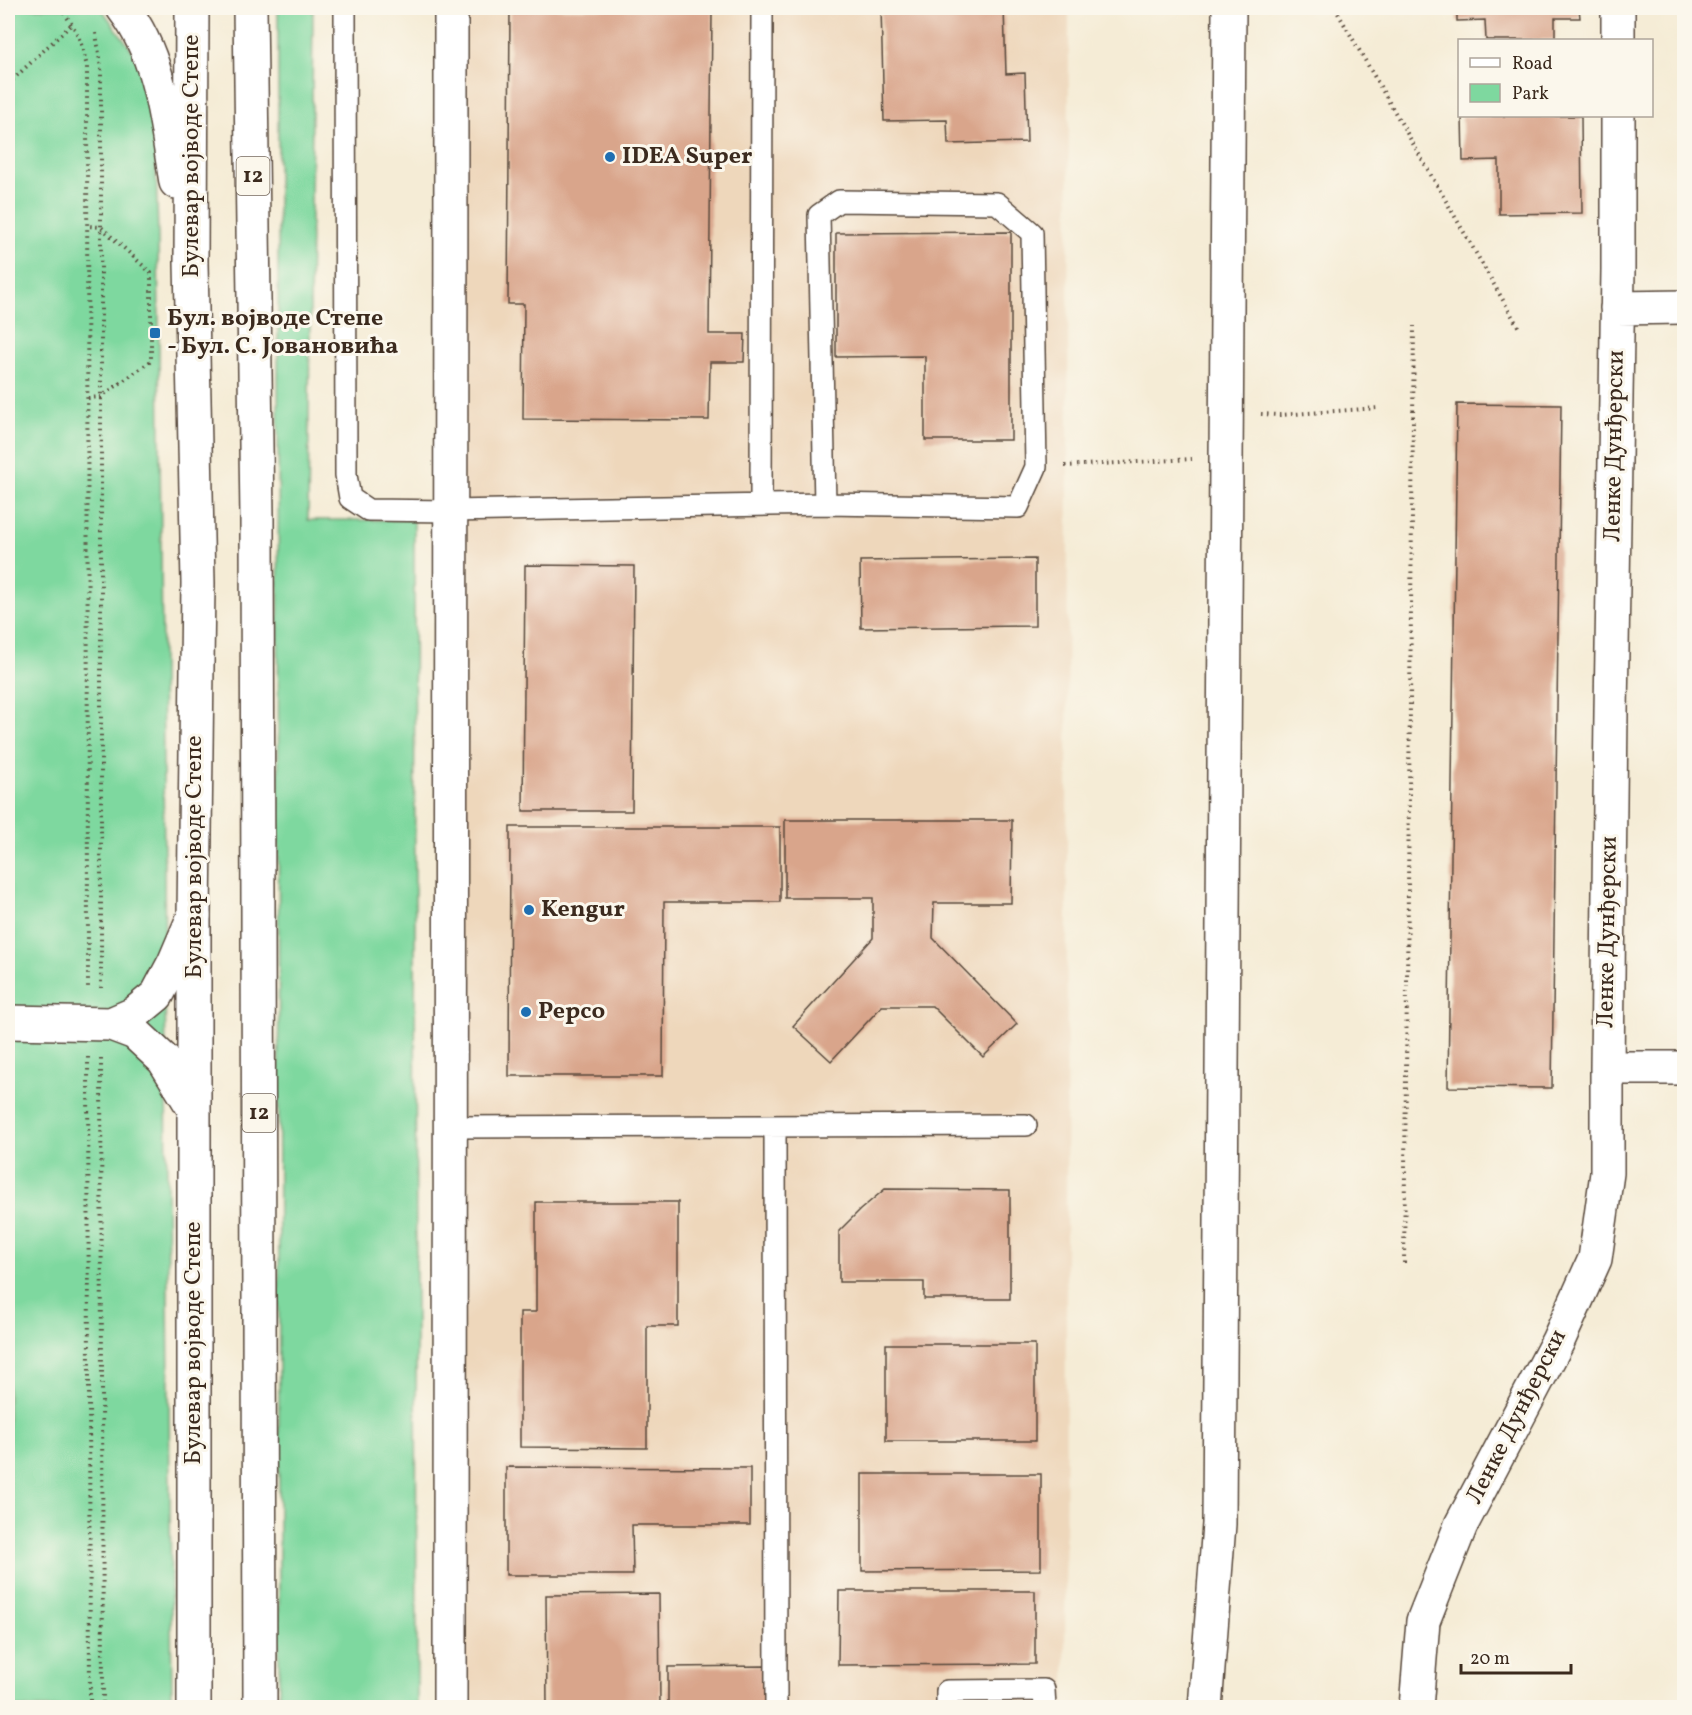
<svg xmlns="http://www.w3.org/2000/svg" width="1692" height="1715" font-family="Vollkorn,serif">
<rect width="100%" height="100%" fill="#fbf7ec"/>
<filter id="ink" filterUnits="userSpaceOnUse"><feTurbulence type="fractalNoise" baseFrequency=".0167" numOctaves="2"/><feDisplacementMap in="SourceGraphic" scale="12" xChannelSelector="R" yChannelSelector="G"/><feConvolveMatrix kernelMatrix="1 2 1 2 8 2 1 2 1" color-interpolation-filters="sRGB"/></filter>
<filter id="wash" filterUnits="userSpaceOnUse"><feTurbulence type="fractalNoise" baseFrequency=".008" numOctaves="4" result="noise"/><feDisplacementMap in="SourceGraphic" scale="24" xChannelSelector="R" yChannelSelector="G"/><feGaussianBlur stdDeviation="1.35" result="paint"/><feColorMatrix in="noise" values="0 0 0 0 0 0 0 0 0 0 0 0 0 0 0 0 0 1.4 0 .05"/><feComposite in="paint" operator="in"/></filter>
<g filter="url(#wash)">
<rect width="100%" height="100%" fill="#f5ecd6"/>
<path fill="#eed7bb" d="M459,8H1069L1065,1707L458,1708Z"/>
<path fill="#7ed89f" stroke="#5c815e" stroke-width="1.5" d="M8,8H101L143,65L155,137L158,236L172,1707L8,1708Z
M278,8H313L308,520H414L417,1707H279Z"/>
<g id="blocks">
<path fill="#d9a58b" d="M510,8L712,10L709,334H745L744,362H710L709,420L523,419L524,304H508Z
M881,8H1004L1006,74L1025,73L1027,142L948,144L947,120L884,121Z
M1457,8H1579L1580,18H1555V40H1486L1485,20L1457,21Z
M1462,116H1581L1582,213L1499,214V160L1463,161Z
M1011,232V440H925V356L836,357V233Z
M1457,404L1561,405L1552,1088L1448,1087Z
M1035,559V626L861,628L860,561Z
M525,565L634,566L632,811H523Z
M785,820H1012L1011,903H934L933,938L1017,1024L983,1057L932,1006H882L831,1061L793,1026L873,938V898H785Z
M510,827H780V902H664L663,1076H509Z
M885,1189L1010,1190V1299H924V1282H839V1231L860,1210Z
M536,1202H678V1326H647V1448L520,1447V1312H536Z
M886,1344H1035V1441H886Z
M506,1467L750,1468V1525H632L633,1575H506Z
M862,1474H1041V1570L862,1571Z
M839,1591H1035V1664L838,1665Z
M659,1594L660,1708H547L546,1595Z
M767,1666L768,1708H668V1667Z"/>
</g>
</g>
<g filter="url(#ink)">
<use href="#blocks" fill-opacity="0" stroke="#57473a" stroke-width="1.5"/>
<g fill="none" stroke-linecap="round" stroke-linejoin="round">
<g stroke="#57473a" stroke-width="24">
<path id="lane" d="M345,8L346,475L350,498L368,510L451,511L825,504L1018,507L1036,467L1032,233L997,203L839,201L819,215L825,504
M761,505L762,8
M775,1126L776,1708
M451,1127L1026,1125
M947,1708V1691L1044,1690L1045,1708"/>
</g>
<g stroke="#57473a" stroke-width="36">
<path id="street" d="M1618,40V8
M1617,308L1684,307
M8,1022L111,1024L134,1014L157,995L174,963L194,916
M111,1024L135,1033L164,1060L193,1107
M1607,1068H1684
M450,1708L451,8
M1205,1708L1219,1524L1229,8
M1416,1708L1423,1621L1461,1525L1558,1341L1595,1259L1607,1173V1068L1611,712L1618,270V116"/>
</g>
<g stroke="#57473a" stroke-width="36">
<path id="primary" d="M123,8C161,57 166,122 176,182
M192,8L191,263L198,583L194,916V1708
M250,8L257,518L260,1708"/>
</g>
<path stroke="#57473a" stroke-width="4" stroke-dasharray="1.5 4.5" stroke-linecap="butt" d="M60,8C77,29 81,40 87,67L88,989
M1335,8L1519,328
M96,33L101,68V988
M8,84L73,23
M88,398L101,397L151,361V273L101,227L88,226
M1261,414L1280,415L1378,408
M1065,466L1192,459
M88,1057L90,1708
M101,1059L103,1708
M1404,1263L1414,326"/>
<use href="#lane" stroke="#fff" stroke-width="21"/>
<use href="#street" stroke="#fff" stroke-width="33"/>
<use href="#primary" stroke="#fff" stroke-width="33"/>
</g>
</g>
<g fill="#1f6fb2" stroke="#fbf7ec" stroke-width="2">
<circle cx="610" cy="157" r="6"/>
<rect x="149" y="327" width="12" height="12" rx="3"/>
<circle cx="529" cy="910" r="6"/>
<circle cx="526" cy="1012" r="6"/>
</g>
<g text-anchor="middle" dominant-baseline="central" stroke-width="6" stroke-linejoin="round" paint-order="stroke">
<g fill="#fbf7ec" stroke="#75685c" stroke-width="1.5">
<rect x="236.5" y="157" width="33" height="38" rx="4.5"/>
<rect x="242.5" y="1094" width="33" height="38" rx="4.5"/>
</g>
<g font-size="22" font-weight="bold" fill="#3b2a1e">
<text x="253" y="176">12</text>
<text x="259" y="1113">12</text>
</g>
<g font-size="24" fill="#3b2a1e" stroke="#fbf7ec">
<text transform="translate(192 156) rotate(-90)">Булевар војводе Степе</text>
<text transform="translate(1615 446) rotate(-89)">Ленке Дунђерски</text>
<text transform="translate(195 857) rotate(-90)">Булевар војводе Степе</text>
<text transform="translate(1608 932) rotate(-89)">Ленке Дунђерски</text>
<text transform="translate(194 1343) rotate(-90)">Булевар војводе Степе</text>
<text transform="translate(1517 1417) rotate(-63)">Ленке Дунђерски</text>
</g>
<g font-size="24" font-weight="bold" fill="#3b2a1e" stroke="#fbf7ec" text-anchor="start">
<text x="622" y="157">IDEA Super</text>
<text x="167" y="319">Бул. војводе Степе<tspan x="167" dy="28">- Бул. С. Јовановића</tspan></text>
<text x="541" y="910">Kengur</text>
<text x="538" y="1012">Pepco</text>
</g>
</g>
<rect width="1692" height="1715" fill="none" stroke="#fbf7ec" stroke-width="30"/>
<rect x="1458" y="39" width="195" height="78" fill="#fbf7ec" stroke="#aea59a" stroke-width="1.5"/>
<rect x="1470" y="58" width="30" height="9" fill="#ffffff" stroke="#aea59a" stroke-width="1.5"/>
<text x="1512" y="69" font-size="18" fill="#3b2a1e">Road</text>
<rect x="1470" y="84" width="30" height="18" fill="#7ed89f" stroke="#aea59a" stroke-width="1.5"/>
<text x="1512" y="99" font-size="18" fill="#3b2a1e">Park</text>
<path d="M1461 1664v9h110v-9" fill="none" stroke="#3b2a1e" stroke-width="3"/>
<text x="1470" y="1664" font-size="18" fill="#3b2a1e" stroke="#fbf7ec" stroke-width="4.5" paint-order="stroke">20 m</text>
</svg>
